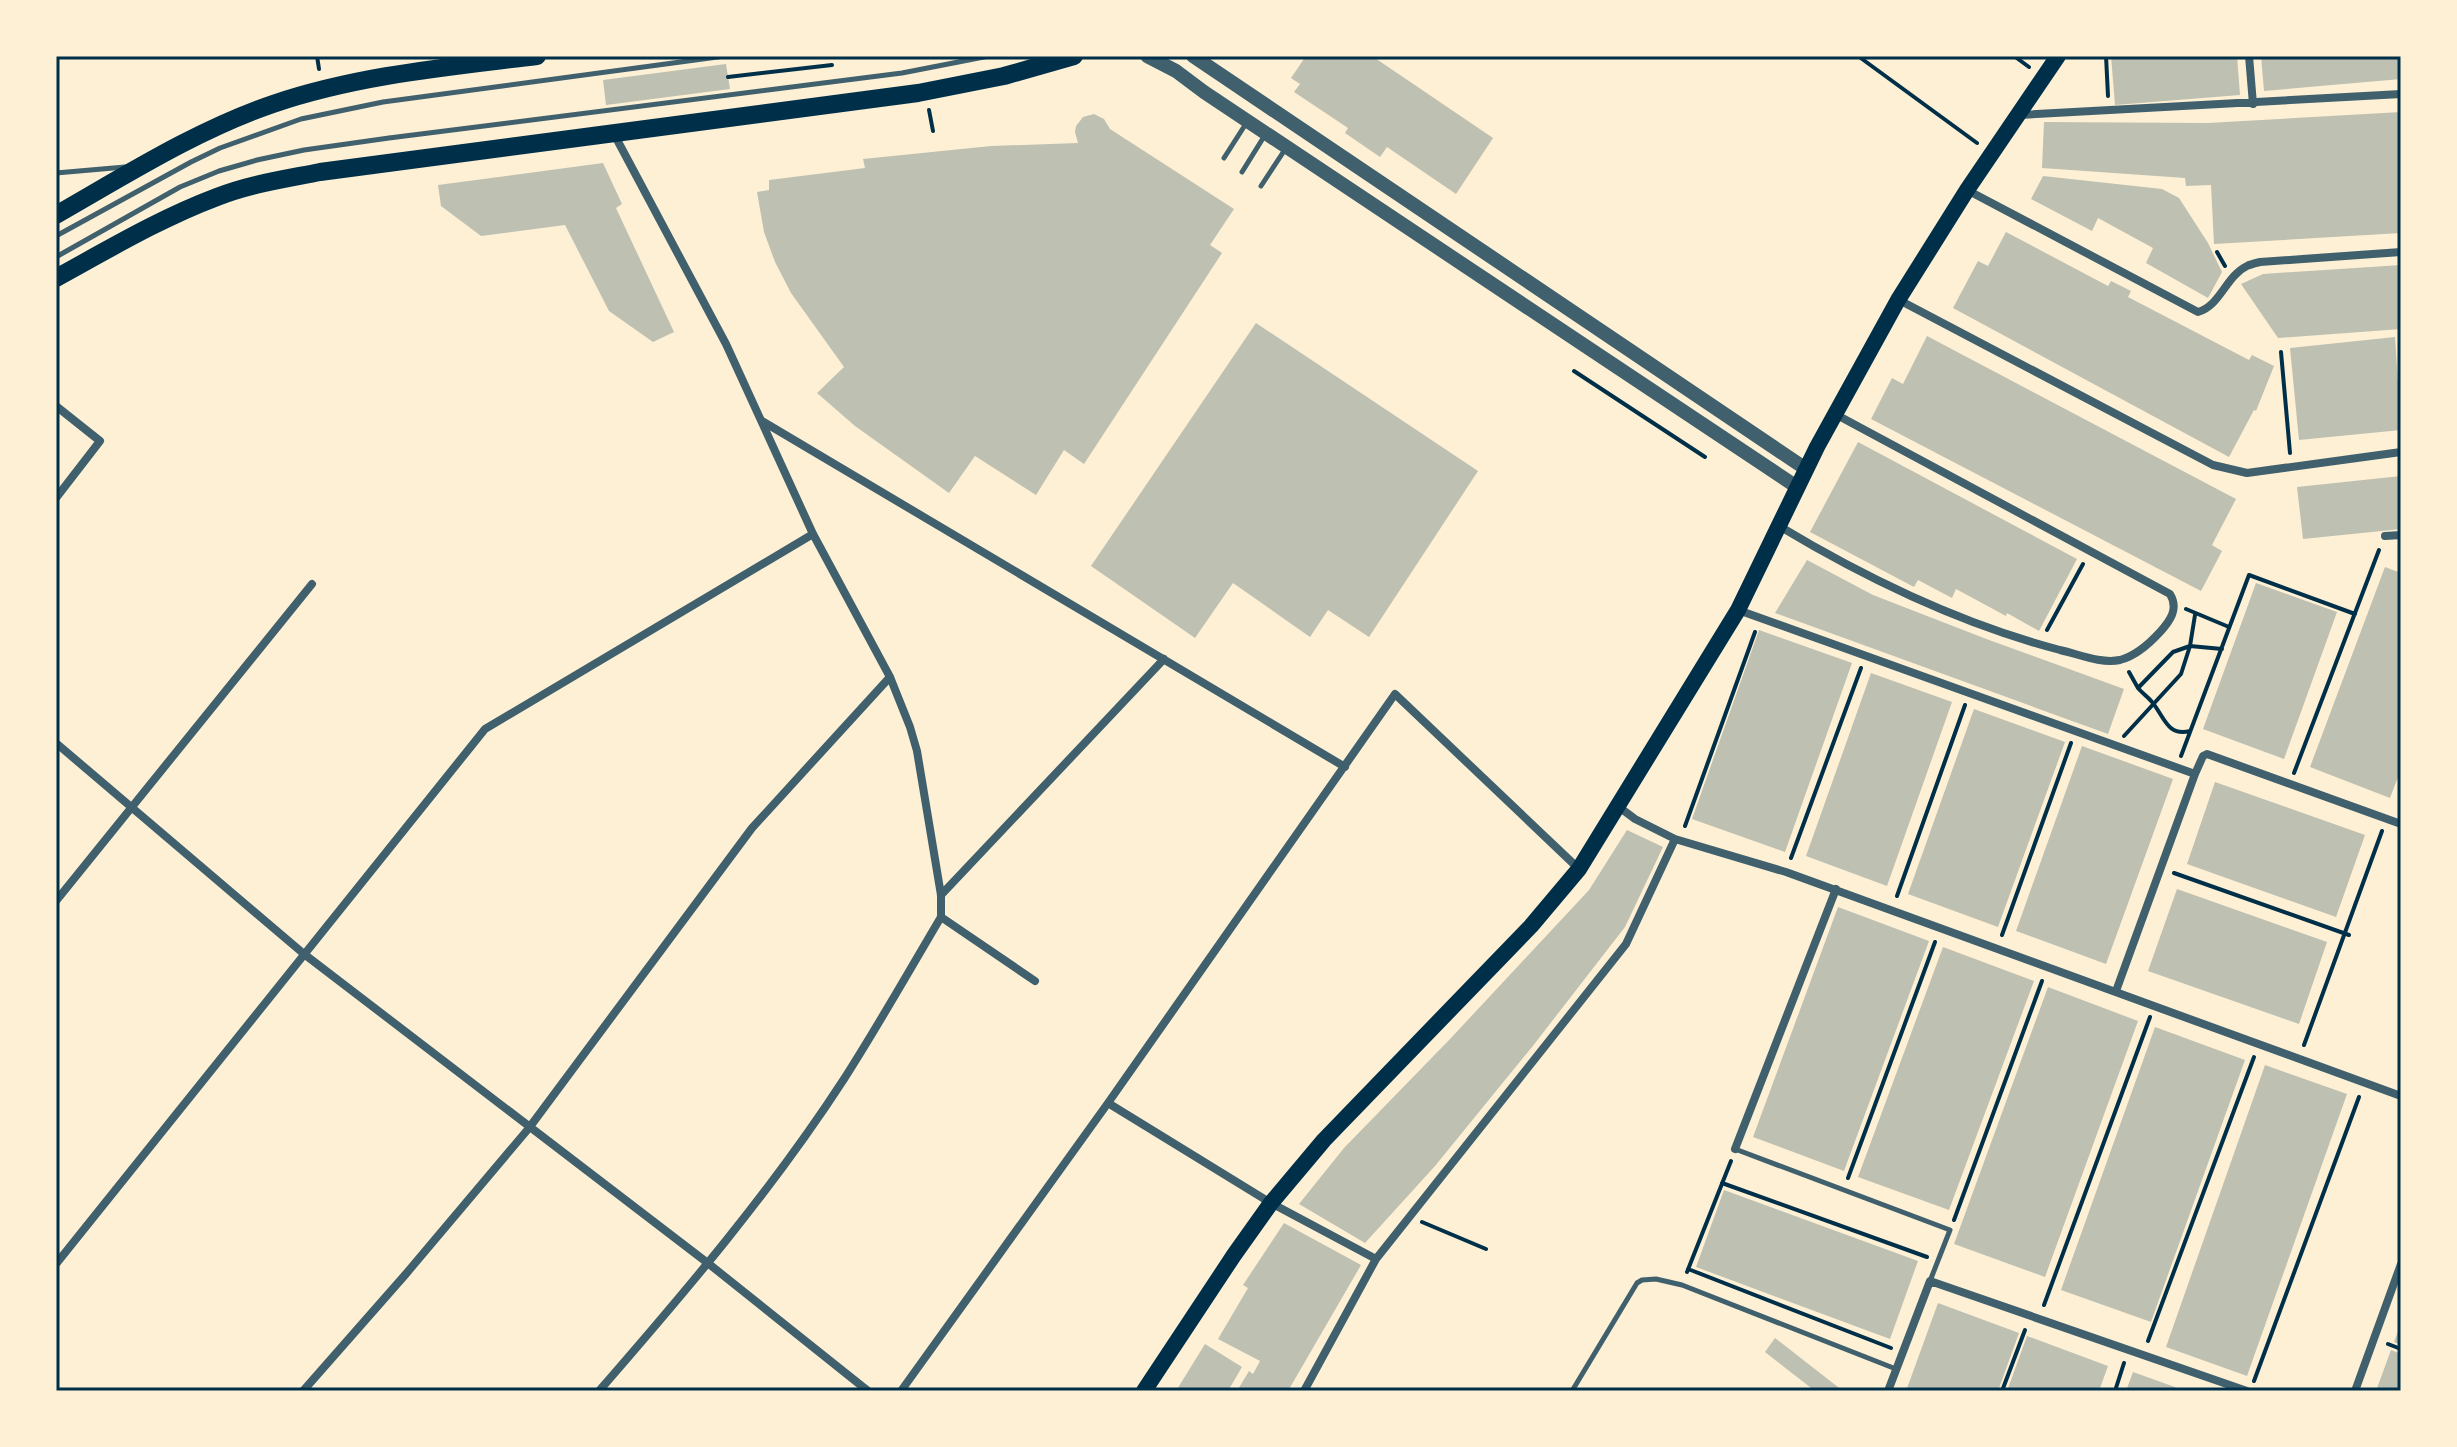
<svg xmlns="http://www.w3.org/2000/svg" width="2457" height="1447" font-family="'DejaVu Sans',sans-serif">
<rect width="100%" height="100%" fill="#fdf0d5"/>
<path fill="#bec0b2" d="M1306,56H1372L1493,138L1456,194L1387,147L1380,157L1345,133L1348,128L1294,92L1300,84L1291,78Z
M2111,56H2237L2240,95L2115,105Z
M2261,56H2401V79L2264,91Z
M726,64L730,89L606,105L603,80Z
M2401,112V233L2214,244L2211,185L2186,186L2185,178L2042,168L2044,122L2208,123Z
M1094,114L1104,119L1110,129L1234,209L1210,245L1222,253L1084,464L1064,450L1036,495L975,456L949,493L855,426L817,393L844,367L791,293L775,262L764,232L757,192L769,190V180L865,168L863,159L991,146L1078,143L1075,132L1076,126L1083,117Z
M603,163L622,204L616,208L674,332L653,342L609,311L565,225L481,236L441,206L438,185Z
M2043,176L2162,189L2179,198L2208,243L2222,272L2208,298L2146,263L2153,248L2098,218L2092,231L2031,199Z
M2006,232L2108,286L2111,281L2131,291L2128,297L2249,360L2252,355L2274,366L2256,411L2254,410L2229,457L1953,308L1978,261L1988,266Z
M2401,265V329L2278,338L2241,284L2263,274Z
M1256,323L1478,471L1369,637L1328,610L1310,637L1233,583L1195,638L1091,566Z
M1927,336L2236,499L2212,545L2222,551L2201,591L1871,419L1892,378L1903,384Z
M2395,337L2401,430L2299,440L2290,348Z
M1858,442L2077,559L2039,631L2007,613L2006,616L1956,589L1952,598L1918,580L1914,587L1810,532Z
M2401,476V529L2303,539L2297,487Z
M1807,560L1873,595L1989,640L2124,689L2108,734L1775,613Z
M2385,567L2401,573V769L2390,798L2310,767Z
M2256,583L2337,612L2284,759L2203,729Z
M1759,630L1852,663L1785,852L1692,819Z
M1871,673L1952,702L1887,886L1806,856Z
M1974,709L2065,742L1998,927L1908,894Z
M2082,746L2173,779L2106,964L2016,931Z
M2215,782L2365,835L2336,917L2187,864Z
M1627,830L1663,847L1625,927L1532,1047L1435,1166L1365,1243L1299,1204L1344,1148L1451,1038L1589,890Z
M2177,889L2327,942L2299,1024L2148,971Z
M1838,907L1929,941L1844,1171L1753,1137Z
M1943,947L2034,981L1949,1210L1858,1177Z
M2048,987L2138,1021L2045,1277L1954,1244Z
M2155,1027L2245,1060L2151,1322L2061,1290Z
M2265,1065L2347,1094L2247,1376L2166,1347Z
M1724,1190L1918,1261L1890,1339L1696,1267Z
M1284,1223L1361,1265L1288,1391H1237L1249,1371L1253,1374L1260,1361L1218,1339L1248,1288L1243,1285Z
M1938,1303L2019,1333L1998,1391H1906Z
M2401,1323V1345L2394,1342Z
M2027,1336L2108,1366L2099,1391H2007Z
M1775,1338L1843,1391H1815L1765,1352Z
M1205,1344L1242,1367L1228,1391H1176Z
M2391,1350L2401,1354V1391H2376Z
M2133,1372L2186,1391H2126Z"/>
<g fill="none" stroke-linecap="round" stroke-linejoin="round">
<path stroke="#003049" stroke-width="4" d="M317,56L319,69
M1858,56L1977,143
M2014,56L2029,67
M2106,56L2108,96
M728,77L832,65
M929,110L933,131
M2217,252L2225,266
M2281,352L2290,453
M1574,371L1705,457
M2186,609L2229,627
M2047,630L2083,564
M2129,672L2138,688L2173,652L2190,646L2222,649
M2138,688C2142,693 2148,697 2152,702C2164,716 2167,737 2190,731
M2124,736L2181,674L2190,646L2195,615
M2181,756L2249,575L2355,614
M2294,773L2379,550
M1685,826L1755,632
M1791,858L1861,668
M2174,873L2349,935
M1897,896L1965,705
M2002,935L2071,743
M2304,1045L2382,831
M1848,1178L1935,942
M1722,1183L1927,1257
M1954,1220L2042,981
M1422,1222L1486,1249
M1688,1269L1891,1348
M1687,1272L1731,1161
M2044,1305L2150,1017
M2148,1341L2254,1057
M2388,1344L2401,1349
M2254,1381L2359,1097
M2002,1391L2025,1330
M2115,1391L2124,1363"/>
<path stroke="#3f606c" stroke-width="5" d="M1224,158L1247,122
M1242,172L1265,135
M56,173L125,167
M1261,186L1286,148
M56,236L191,162L220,148L301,119L383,102L725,56
M56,257L180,187L219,171L257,160L304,150L389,138L902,73L989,56
M1735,1149L1950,1230L1930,1281
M1572,1391L1637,1283L1642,1280L1656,1279L1682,1285L1896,1369"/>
<path stroke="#3f606c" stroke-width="8" d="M2249,56L2253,104
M2019,115L2401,94
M1967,190L2198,312C2220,306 2226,276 2247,266C2251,264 2256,263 2260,262L2401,252
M1899,300L2213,465L2247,473L2401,452
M56,406L100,441L56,498
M762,421L1345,767
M1779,526C1867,579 1960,624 2060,650C2078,654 2101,664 2120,660C2135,656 2150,643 2160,632C2170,621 2179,609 2170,594L1835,414
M2385,536L2401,535
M1738,610L2195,774
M56,743L304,954L709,1264L868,1391
M1619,807L1635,819L1675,839L1786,872L2401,1096
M941,895L1164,659
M56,901L312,584
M941,917L1035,981
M2116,991L2195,774L2203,756L2207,754L2401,824
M1108,1103L1271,1203L1376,1259
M1735,1149L1836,889
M56,1264L485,729L813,534
M303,1391L405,1275L529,1128L752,828L890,677
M599,1391C686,1291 772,1190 844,1079C878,1026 909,971 941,917V895L917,751L910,727L890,677L813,534L726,344L614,134
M901,1391L1108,1103L1395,694L1579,869
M1304,1391L1376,1259L1626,944L1675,839
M1888,1391L1930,1281L2247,1391
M2355,1391L2401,1264"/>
<path stroke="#3f606c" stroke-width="14" d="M1147,56L1176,71L1204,92L1797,487
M1193,56L1806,469"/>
<path stroke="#003049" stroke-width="16" d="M1144,1391L1234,1255L1271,1203L1324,1140L1531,926L1579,869L1738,610L1817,447L1898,300L1967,190L2058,56"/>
<path stroke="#003049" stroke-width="18" d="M56,215C126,175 197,130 273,104C358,75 449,67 537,56
M56,278C109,249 161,218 217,197C250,184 285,179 320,172L918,93L1004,76L1074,56"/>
</g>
<rect width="2457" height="1447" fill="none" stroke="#fdf0d5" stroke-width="116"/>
<rect x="58" y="58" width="2341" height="1331" fill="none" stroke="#003049" stroke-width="3"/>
</svg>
